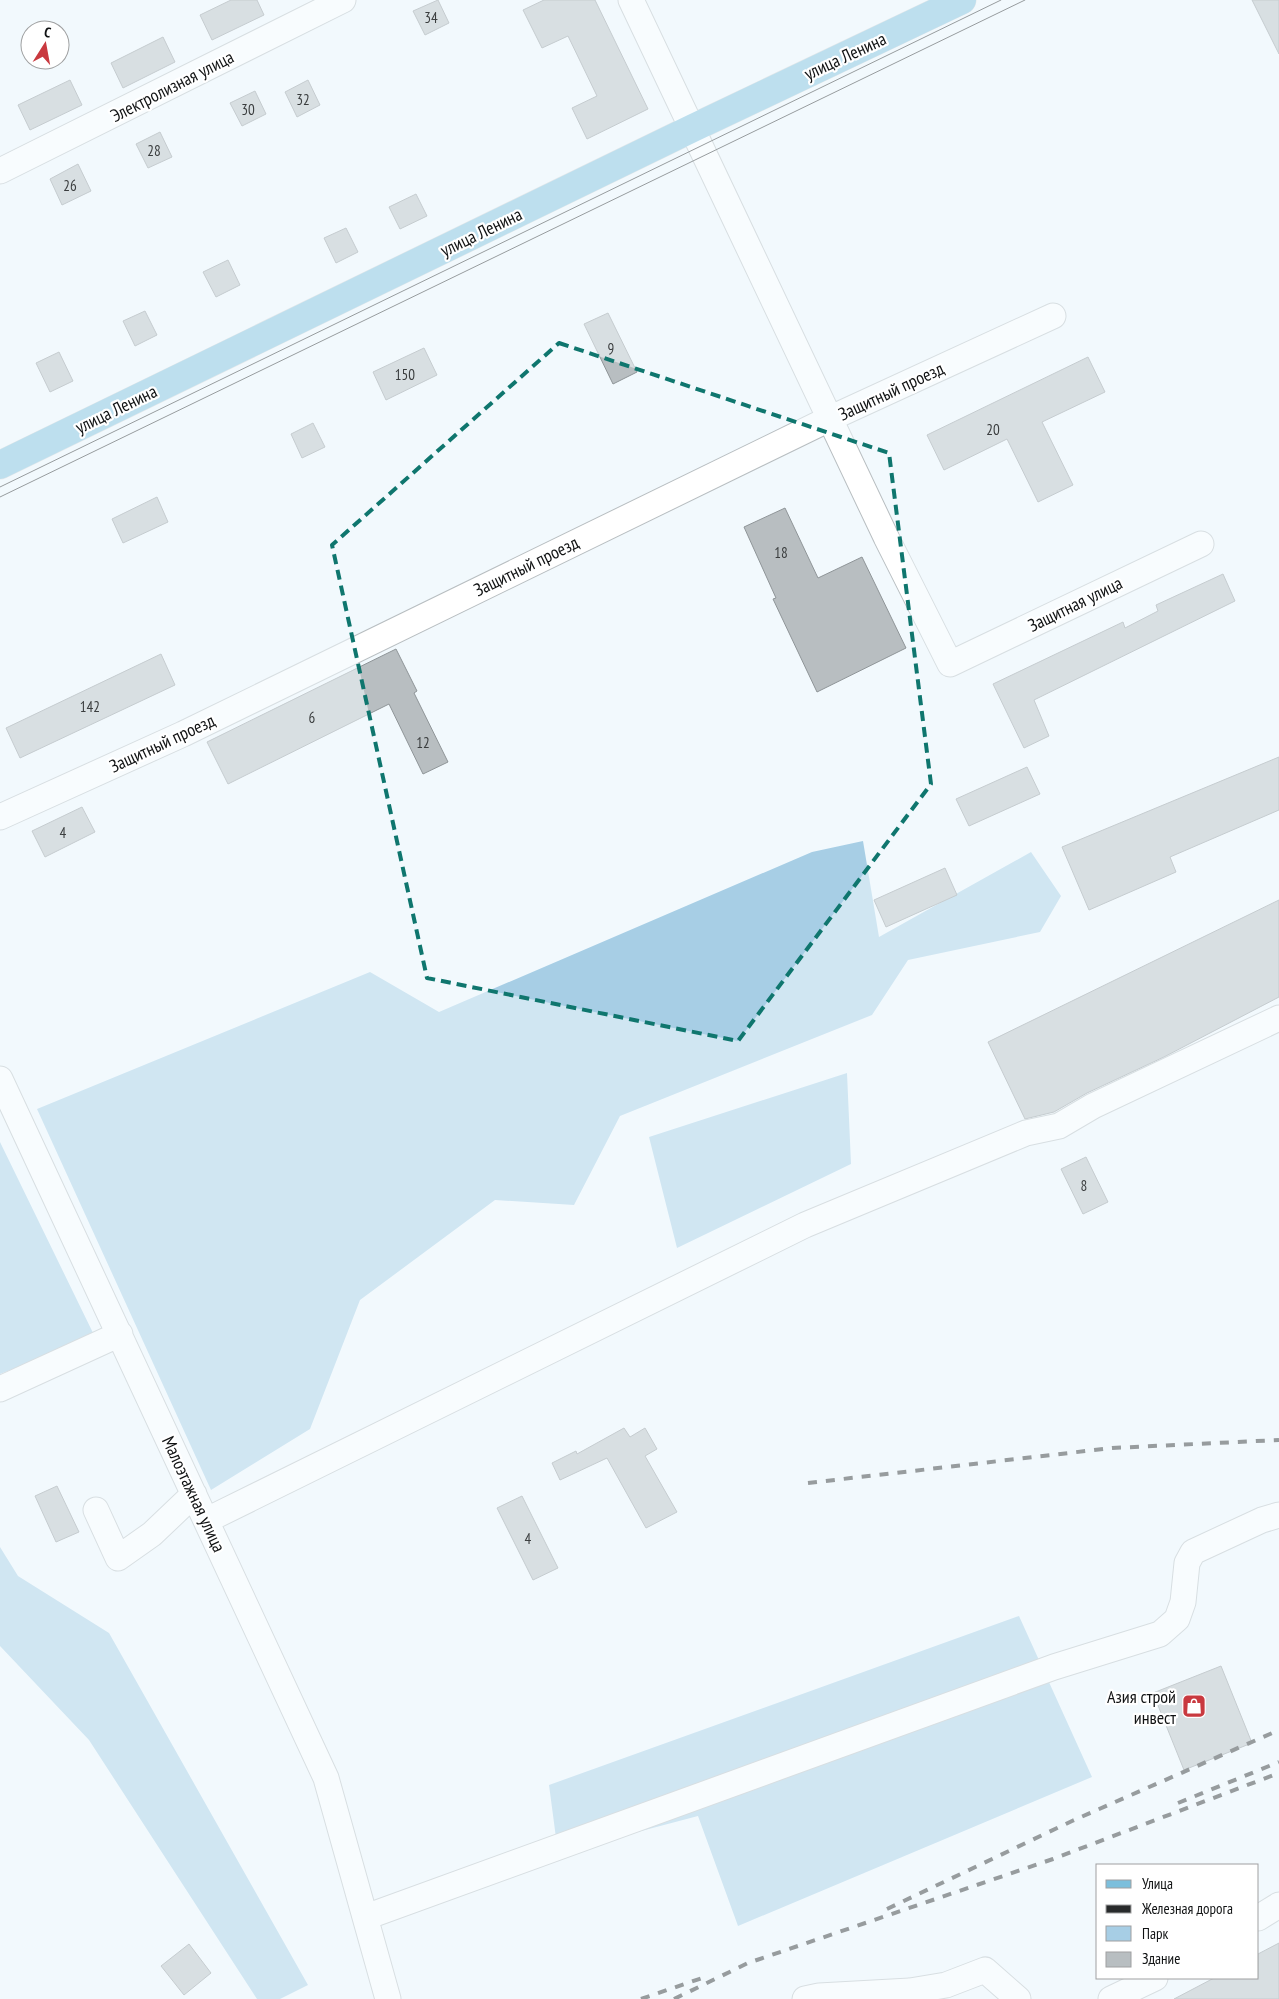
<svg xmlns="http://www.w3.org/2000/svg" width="1279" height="1999" font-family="'PT Sans Narrow',sans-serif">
<rect width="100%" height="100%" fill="#f2f9fd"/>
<path fill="#a7cee5" d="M863,841L879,937L1031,852L1061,896L1040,932L908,960L872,1015L620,1116L574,1205L495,1200L360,1300L310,1429L211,1490L37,1109L370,972L439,1012L812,852Z
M847,1073L851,1164L677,1248L649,1137Z
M0,1142L95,1337L0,1374Z
M0,1547L18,1576L109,1633L308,1985L280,1999H257L89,1740L0,1646Z
M1019,1616L1092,1777L738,1926L698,1816L558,1853L549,1785Z"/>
<path fill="#b8bec1" stroke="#8f9598" d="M231,0H257L264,15L212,40L200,15Z
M438,0L449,23L425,35L413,11Z
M544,0H595L648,109L587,139L572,108L597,96L568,36L542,48L523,10Z
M1252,0H1279V54Z
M163,37L175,62L123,88L111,63Z
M70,80L82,105L30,130L18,105Z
M308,80L320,105L297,117L285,92Z
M255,91L266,114L242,126L230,103Z
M160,132L172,157L148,168L136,144Z
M78,164L91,191L62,205L50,179Z
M416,194L427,216L400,229L389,207Z
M346,228L358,252L336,263L324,238Z
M228,260L240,285L216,297L203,272Z
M145,311L157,335L135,346L123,321Z
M608,313L637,372L613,384L584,324Z
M424,348L437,375L386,400L373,372Z
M59,352L73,381L50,392L36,363Z
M1088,357L1105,392L1042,422L1073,485L1038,502L1007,439L944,470L927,435Z
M313,423L325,447L302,458L291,434Z
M157,497L168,522L123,543L112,519Z
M785,508L818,578L862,557L906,648L817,692L773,599L776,598L744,527Z
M1223,574L1235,601L1034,700L1049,736L1024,748L993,684L1123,622L1125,628L1158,611L1156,605Z
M396,649L417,691L414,693L448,762L423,774L389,704L228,784L207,742Z
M161,654L175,685L20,758L6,728Z
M1279,757V810L1170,857L1176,872L1089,910L1062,847Z
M1027,767L1040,794L969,826L956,799Z
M82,807L95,832L45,857L32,831Z
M945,868L957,895L886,927L874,900Z
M1279,900V997L1164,1057L1087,1093L1054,1112L1025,1119L988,1042Z
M1086,1157L1108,1202L1083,1214L1061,1169Z
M624,1428L630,1437L645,1428L657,1449L645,1456L677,1512L646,1528L607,1458L560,1480L552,1463L576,1451L577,1454Z
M57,1486L79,1532L56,1542L35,1496Z
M522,1496L558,1568L533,1580L497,1508Z
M1221,1666L1252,1743L1184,1770L1153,1693Z
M1279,1943V1999H1174L1214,1978H1258V1954Z
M189,1944L211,1973L184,1995L161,1966Z"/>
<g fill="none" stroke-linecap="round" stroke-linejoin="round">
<g stroke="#b8bec1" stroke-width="27">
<path id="minor" d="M631,0L886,537L950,664L1201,544
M0,171L343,0
M0,817L183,734L829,419L1053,316
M0,1079L326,1778L388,1999
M0,1389L120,1334
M96,1510L118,1558L152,1534L194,1494
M207,1520L805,1225L1026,1133L1059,1126L1093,1106L1279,1018
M366,1917L1054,1667L1160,1634L1177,1619L1183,1602L1187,1563L1193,1552L1262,1520L1279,1515
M1258,1918L1279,1905
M805,1999L819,1996L910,1991L946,1985L985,1970L1018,1999
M1111,1999L1155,1978"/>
</g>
<g stroke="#d4d4d5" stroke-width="29">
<path id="major" d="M0,465L693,128L962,0"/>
</g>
<use href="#minor" stroke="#fff" stroke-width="25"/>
<use href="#major" stroke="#7cbfdc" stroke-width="28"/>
<path stroke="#282a2b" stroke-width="1" d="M0,487L1001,0
M0,497L1025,0"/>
<path stroke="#282a2b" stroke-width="4" stroke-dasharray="9 9" stroke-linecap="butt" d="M808,1483L1112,1448L1279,1440
M1178,1803L1279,1762
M887,1909L1072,1821L1279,1730
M641,1999L705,1977
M674,1999L748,1963L1053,1859L1279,1773"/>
</g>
<path d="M0 0H1279V1999H0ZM559,343L889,453L931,784L738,1041L427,978L332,545Z" fill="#f2f9fd" fill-opacity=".55" fill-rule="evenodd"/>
<path fill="none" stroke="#0f766e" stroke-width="4" stroke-dasharray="10 6" stroke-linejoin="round" d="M559,343L889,453L931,784L738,1041L427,978L332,545Z"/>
<defs>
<g id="shop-square" transform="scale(1.25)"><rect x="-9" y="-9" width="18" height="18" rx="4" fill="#c9393f" stroke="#fff"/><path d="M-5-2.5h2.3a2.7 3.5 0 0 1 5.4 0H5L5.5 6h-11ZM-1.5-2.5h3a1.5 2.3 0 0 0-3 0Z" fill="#fff"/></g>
</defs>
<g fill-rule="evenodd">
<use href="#shop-square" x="1194" y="1706"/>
</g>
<g text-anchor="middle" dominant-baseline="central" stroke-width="4.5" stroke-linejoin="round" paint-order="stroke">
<g font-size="15" fill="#3a3d3e">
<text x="431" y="17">34</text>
<text x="303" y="99">32</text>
<text x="248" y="109">30</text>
<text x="154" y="150">28</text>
<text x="70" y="185">26</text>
<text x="611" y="348">9</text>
<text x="405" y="374">150</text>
<text x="993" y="429">20</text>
<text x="781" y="552">18</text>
<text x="90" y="706">142</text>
<text x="312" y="717">6</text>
<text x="423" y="742">12</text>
<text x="63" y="832">4</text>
<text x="1084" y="1185">8</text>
<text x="528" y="1538">4</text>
</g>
<g font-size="18" fill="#101213" stroke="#fff">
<text transform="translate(845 56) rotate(-25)">улица Ленина</text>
<text transform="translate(172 86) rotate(-27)">Электролизная улица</text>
<text transform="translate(481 232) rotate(-26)">улица Ленина</text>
<text transform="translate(891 391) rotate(-25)">Защитный проезд</text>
<text transform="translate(116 409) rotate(-26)">улица Ленина</text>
<text transform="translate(526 566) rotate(-26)">Защитный проезд</text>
<text transform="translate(1075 604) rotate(-26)">Защитная улица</text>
<text transform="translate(162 743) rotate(-25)">Защитный проезд</text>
<text transform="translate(194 1494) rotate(65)">Малоэтажная улица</text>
</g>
<g font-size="18" fill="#101213" stroke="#fff" text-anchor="end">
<text x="1176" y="1696">Азия строй<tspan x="1176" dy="21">инвест</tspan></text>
</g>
</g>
<rect x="1096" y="1864" width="162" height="115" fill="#ffffff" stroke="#9fa0a1"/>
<rect x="1106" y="1880" width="25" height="8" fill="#7cbfdc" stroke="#9fa0a1"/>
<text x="1142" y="1889" font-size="15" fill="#101213">Улица</text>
<rect x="1106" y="1905" width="25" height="8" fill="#282a2b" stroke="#9fa0a1"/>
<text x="1142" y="1914" font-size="15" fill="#101213">Железная дорога</text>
<rect x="1106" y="1926" width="25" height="15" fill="#a7cee5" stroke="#9fa0a1"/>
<text x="1142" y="1939" font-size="15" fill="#101213">Парк</text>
<rect x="1106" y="1952" width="25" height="15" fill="#b8bec1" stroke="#9fa0a1"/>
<text x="1142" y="1964" font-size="15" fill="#101213">Здание</text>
<g transform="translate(45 45) rotate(11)"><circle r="24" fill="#ffffff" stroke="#9fa0a1"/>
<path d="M0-4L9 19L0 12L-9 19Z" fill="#c9393f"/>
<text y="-8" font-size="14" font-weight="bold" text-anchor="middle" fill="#101213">С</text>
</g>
</svg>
